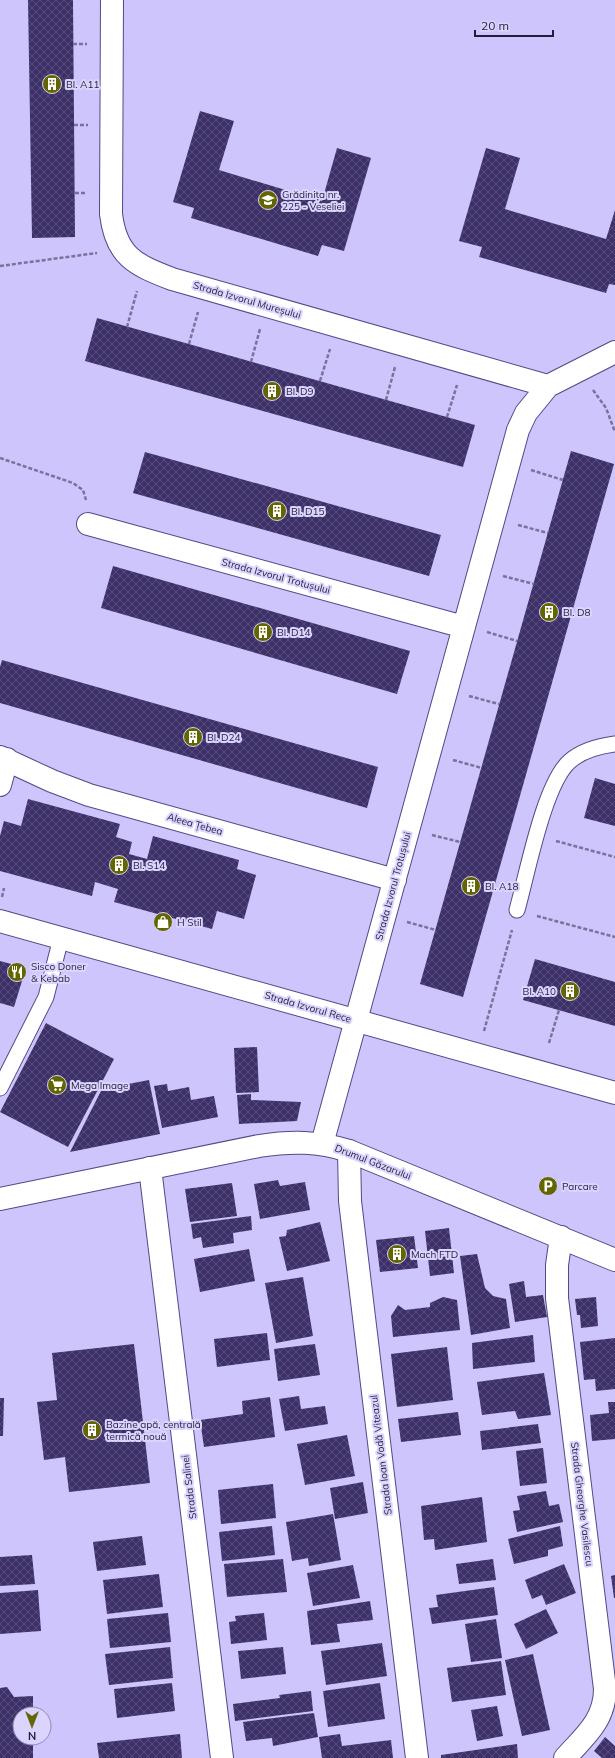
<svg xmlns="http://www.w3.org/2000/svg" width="615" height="1758" font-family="Mulish,sans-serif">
<defs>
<pattern id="building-cross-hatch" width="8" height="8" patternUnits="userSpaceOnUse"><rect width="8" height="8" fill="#3e3169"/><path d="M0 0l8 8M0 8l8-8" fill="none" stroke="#574d7b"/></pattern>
</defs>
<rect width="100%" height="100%" fill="#cdc5fc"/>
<path fill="url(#building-cross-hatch)" d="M28,0H73L75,237L32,238Z
M200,111L234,121L219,170L322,201L337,148L371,158L344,251L322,245L318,256L191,218L194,208L173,202Z
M486,148L520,158L505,209L606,239L615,210V285L609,284L606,293L479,257L482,247L459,241Z
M97,318L475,425L463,467L85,361Z
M571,451L614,464L463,997L420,984Z
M145,452L441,535L429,576L133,493Z
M113,566L410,651L397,694L101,608Z
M2,660L378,767L367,808L0,703V667Z
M595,778L615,784V826L584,818Z
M28,799L120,824L116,837L132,842L129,854L147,859L153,836L239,860L237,869L256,875L244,919L217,911L212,929L114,902L118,889L95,882L92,896L0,871V836L4,821L21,826Z
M535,959L615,982V1026L523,1000Z
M0,961L26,968L14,1007L0,1003Z
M46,1023L114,1059L68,1147L0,1112Z
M257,1047L259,1092L236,1093L234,1048Z
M149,1080L160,1134L70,1152L102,1089Z
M167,1084L168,1091L189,1087L191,1100L214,1096L218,1117L162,1128L154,1086Z
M251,1094V1100L301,1102L297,1121L239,1124L237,1095Z
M278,1180L280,1186L305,1182L310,1210L260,1219L254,1184Z
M232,1183L237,1216L190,1222L185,1189Z
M251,1216L252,1230L233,1233L234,1243L203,1248L201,1237L193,1239L191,1224Z
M320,1222L330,1261L287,1271L279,1237L286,1236L287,1230Z
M449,1228L454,1273L430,1276L425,1231Z
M414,1236L418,1268L380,1272L376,1240Z
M249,1249L255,1281L200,1292L194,1259Z
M477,1254L485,1288L493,1296L506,1299L510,1328L471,1335L460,1256Z
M303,1277L313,1336L276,1343L265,1283Z
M524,1281L526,1297L543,1295L547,1317L515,1322L509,1284Z
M443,1297L457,1300L460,1330L393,1337L391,1316L398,1305L405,1310L430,1307V1303Z
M596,1297L598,1326L581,1328L580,1315H577L575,1299Z
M267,1333L270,1360L217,1367L214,1339Z
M533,1335L535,1362L473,1369L472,1343Z
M615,1338V1389L596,1391L595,1379L584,1380L580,1342Z
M134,1344L150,1483L69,1492L65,1457L44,1460L37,1402L57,1400L52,1353Z
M315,1344L320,1375L278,1381L274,1349Z
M447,1347L453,1400L397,1407L391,1354Z
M544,1373L551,1415L518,1419L515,1411L482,1415L477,1382Z
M299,1396L301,1409L325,1406L328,1424L285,1431L279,1399Z
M270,1397L275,1437L204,1447L200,1420L243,1414L242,1401Z
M0,1398H4L3,1436H0Z
M608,1402H615V1439L592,1441L590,1415L609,1413Z
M458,1412L461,1435L401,1442L398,1419Z
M538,1424L541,1443L482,1450L480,1431Z
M347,1435L355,1476L305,1485L297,1444Z
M543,1448L547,1483L520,1486L516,1451Z
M363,1482L368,1513L335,1519L330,1488Z
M273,1484L276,1518L221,1524L218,1490Z
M546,1491L549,1506L559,1504L563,1522L517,1532L513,1511L520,1510L517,1496Z
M482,1497L487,1542L435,1550L434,1539L424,1540L421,1506Z
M333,1514L341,1560L309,1566L308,1558L292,1561L286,1522Z
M272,1526L275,1555L222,1561L219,1532Z
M560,1526L563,1546L548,1550V1556L514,1564L508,1539Z
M142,1536L146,1565L97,1571L93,1542Z
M32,1555L35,1584L0,1586V1557Z
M283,1559L287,1592L227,1597L224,1564Z
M493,1559L496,1580L459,1584L456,1564Z
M564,1564L576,1593L546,1605L542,1595L532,1599L525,1580Z
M353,1565L360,1598L313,1606L307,1573Z
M159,1574L163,1607L107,1614L103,1580Z
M615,1575V1598H614L611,1576Z
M494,1587L498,1615L432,1624L429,1608L438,1607L436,1595Z
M38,1590L41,1631L0,1634V1593Z
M370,1601L373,1620L337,1624L340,1642L311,1645L307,1611Z
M546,1609L558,1633L526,1649L514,1624Z
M168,1613L171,1642L110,1648L107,1619Z
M264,1613L267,1640L231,1644L229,1622L236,1621L235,1616Z
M496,1619L502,1658L471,1662L465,1624Z
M382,1643L387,1676L326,1685L321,1651Z
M170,1647L173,1678L109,1685L105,1654Z
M283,1647L286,1674L241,1679L238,1651Z
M533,1654L550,1730L522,1736L505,1660Z
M501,1661L506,1695L452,1702L447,1668Z
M172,1683L175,1711L117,1718L114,1689Z
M380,1683L385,1719L328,1727L323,1691Z
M7,1687L14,1697L33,1696V1714H20V1738H33V1758H0V1688Z
M311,1691L313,1711L235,1721L233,1704L280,1698L279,1695Z
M497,1706L503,1736L477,1741L471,1710Z
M314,1713L318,1737L273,1746L272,1738L246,1741L243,1722Z
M180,1734L182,1758H99L97,1743Z
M340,1734L342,1746L391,1740L393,1758H322L319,1737Z
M605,1737L615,1746V1758H602L594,1751Z
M517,1744L518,1758H441V1755Z"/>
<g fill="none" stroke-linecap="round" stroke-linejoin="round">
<g stroke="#554984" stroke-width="17">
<path id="service" d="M517,910C527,875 544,783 570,761C583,750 599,746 615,744
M0,1088L46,997L61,938"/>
</g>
<g stroke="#554984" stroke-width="24">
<path id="minor" d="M112,0L111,214C116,256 135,265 172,279L548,386
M88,524L464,627
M0,757L52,781L89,795L395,880
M0,785L7,759
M322,1144L518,430L526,413L548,386L615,352
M349,1151L350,1201L417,1758
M150,1168L222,1758
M561,1237L557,1265V1298L605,1689C605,1720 585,1736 565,1758"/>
</g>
<g stroke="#554984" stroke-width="24">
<path id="tertiary" d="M0,921L615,1093
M0,1199L259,1146C291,1141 318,1141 349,1151L615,1260"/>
</g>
<path stroke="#79739c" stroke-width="2.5" stroke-dasharray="4 2" stroke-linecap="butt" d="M73,44H87
M74,125H88
M75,193H86
M0,266L97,253
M127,327L137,291
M189,344L198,312
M251,362L260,329
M320,381L330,349
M593,390L606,408L615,432
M386,400L395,367
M447,417L457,385
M0,458L73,483L83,490L86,500
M531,470L563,480
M518,525L548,533
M503,576L534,584
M487,632L517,641
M469,696L499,704
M453,760L482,768
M432,835L460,842
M556,841L615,857
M2,897L4,888
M537,916L615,937
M407,922L436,930
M484,1031L512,930
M549,1043L559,1010"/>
<use href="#service" stroke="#fff" stroke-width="15"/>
<use href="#minor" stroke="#fff" stroke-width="22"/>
<use href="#tertiary" stroke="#fff" stroke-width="22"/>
</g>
<defs>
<g id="building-disc" transform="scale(1)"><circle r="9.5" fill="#636500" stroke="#dad4fe"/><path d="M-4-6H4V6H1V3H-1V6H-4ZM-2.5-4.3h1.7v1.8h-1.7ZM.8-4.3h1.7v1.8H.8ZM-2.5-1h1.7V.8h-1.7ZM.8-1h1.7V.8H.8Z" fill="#fff"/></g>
<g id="school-disc" transform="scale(1)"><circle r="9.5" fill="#636500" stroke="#dad4fe"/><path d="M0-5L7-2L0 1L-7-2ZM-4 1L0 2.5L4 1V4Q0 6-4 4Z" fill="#fff"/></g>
<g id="shop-disc" transform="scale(1)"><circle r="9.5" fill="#636500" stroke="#dad4fe"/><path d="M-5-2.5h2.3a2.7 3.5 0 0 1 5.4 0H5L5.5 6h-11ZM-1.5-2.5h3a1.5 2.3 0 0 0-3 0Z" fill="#fff"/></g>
<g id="restaurant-disc" transform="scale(1)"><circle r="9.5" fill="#636500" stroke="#dad4fe"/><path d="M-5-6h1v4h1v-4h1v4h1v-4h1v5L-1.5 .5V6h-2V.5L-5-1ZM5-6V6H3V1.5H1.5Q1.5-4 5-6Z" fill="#fff"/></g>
<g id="supermarket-disc" transform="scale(1)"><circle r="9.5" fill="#636500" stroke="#dad4fe"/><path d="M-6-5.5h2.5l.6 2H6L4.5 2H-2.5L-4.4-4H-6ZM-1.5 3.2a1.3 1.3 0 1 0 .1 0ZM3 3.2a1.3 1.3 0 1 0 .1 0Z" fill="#fff"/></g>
<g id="parking-disc" transform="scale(1)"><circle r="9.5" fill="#636500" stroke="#dad4fe"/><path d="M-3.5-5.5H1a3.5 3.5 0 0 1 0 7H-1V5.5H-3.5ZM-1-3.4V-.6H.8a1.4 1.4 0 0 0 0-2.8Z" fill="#fff"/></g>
</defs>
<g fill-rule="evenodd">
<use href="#building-disc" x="52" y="84"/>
<use href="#school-disc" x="268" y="200"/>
<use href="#building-disc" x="272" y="391"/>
<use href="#building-disc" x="277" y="511"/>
<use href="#building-disc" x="549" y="612"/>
<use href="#building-disc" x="263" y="632"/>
<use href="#building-disc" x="193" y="737"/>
<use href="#building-disc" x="119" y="865"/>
<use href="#building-disc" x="471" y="886"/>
<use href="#shop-disc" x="163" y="922"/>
<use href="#restaurant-disc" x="17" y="972"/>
<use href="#building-disc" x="570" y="991"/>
<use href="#supermarket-disc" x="57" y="1085"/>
<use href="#parking-disc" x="548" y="1186"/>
<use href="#building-disc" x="397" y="1254"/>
<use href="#building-disc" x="92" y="1430"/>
</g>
<g text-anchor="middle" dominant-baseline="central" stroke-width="4" stroke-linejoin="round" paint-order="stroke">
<g font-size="10" fill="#231e38" stroke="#dad4fe" text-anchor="start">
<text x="66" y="84">Bl. A11</text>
<text x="282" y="194">Grădinița nr.<tspan x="282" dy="12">225 - Veseliei</tspan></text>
<text x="286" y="391">Bl. D9</text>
<text x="291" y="511">Bl. D15</text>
<text x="563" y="612">Bl. D8</text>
<text x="277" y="632">Bl. D14</text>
<text x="207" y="737">Bl. D24</text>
<text x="133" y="865">Bl. S14</text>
<text x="485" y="886">Bl. A18</text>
<text x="177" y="922">H Stil</text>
<text x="31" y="966">Sisco Doner<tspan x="31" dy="12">&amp; Kebab</tspan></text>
<text x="556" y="991" text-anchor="end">Bl. A10</text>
<text x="71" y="1085">Mega Image</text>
<text x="562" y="1186">Parcare</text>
<text x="411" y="1254">Mach FTD</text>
<text x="106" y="1424">Bazine apă, centrală<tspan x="106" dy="12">termică nouă</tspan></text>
</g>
<g font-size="10" fill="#231e38" stroke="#dad4fe">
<text transform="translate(247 300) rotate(16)">Strada Izvorul Mureșului</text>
<text transform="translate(276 576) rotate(15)">Strada Izvorul Trotușului</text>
<text transform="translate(195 824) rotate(16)">Aleea Țebea</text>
<text transform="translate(393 886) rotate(-75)">Strada Izvorul Trotușului</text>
<text transform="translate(308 1007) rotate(16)">Strada Izvorul Rece</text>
<text transform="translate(373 1162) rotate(21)">Drumul Găzarului</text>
<text transform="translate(381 1455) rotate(-97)">Strada Ioan Vodă Viteazul</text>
<text transform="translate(189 1487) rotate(-97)">Strada Salinei</text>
<text transform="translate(582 1504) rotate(83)">Strada Gheorghe Vasilescu</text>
</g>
</g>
<g transform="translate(32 1726) rotate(180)"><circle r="19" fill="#dad4fe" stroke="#918baf"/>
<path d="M0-3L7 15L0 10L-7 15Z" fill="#636500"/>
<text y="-6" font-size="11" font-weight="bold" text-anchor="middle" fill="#231e38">N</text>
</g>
<path d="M475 30v6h78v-6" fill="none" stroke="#231e38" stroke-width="2"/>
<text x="481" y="30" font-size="12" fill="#231e38" stroke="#dad4fe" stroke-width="3" paint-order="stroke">20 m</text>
</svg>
